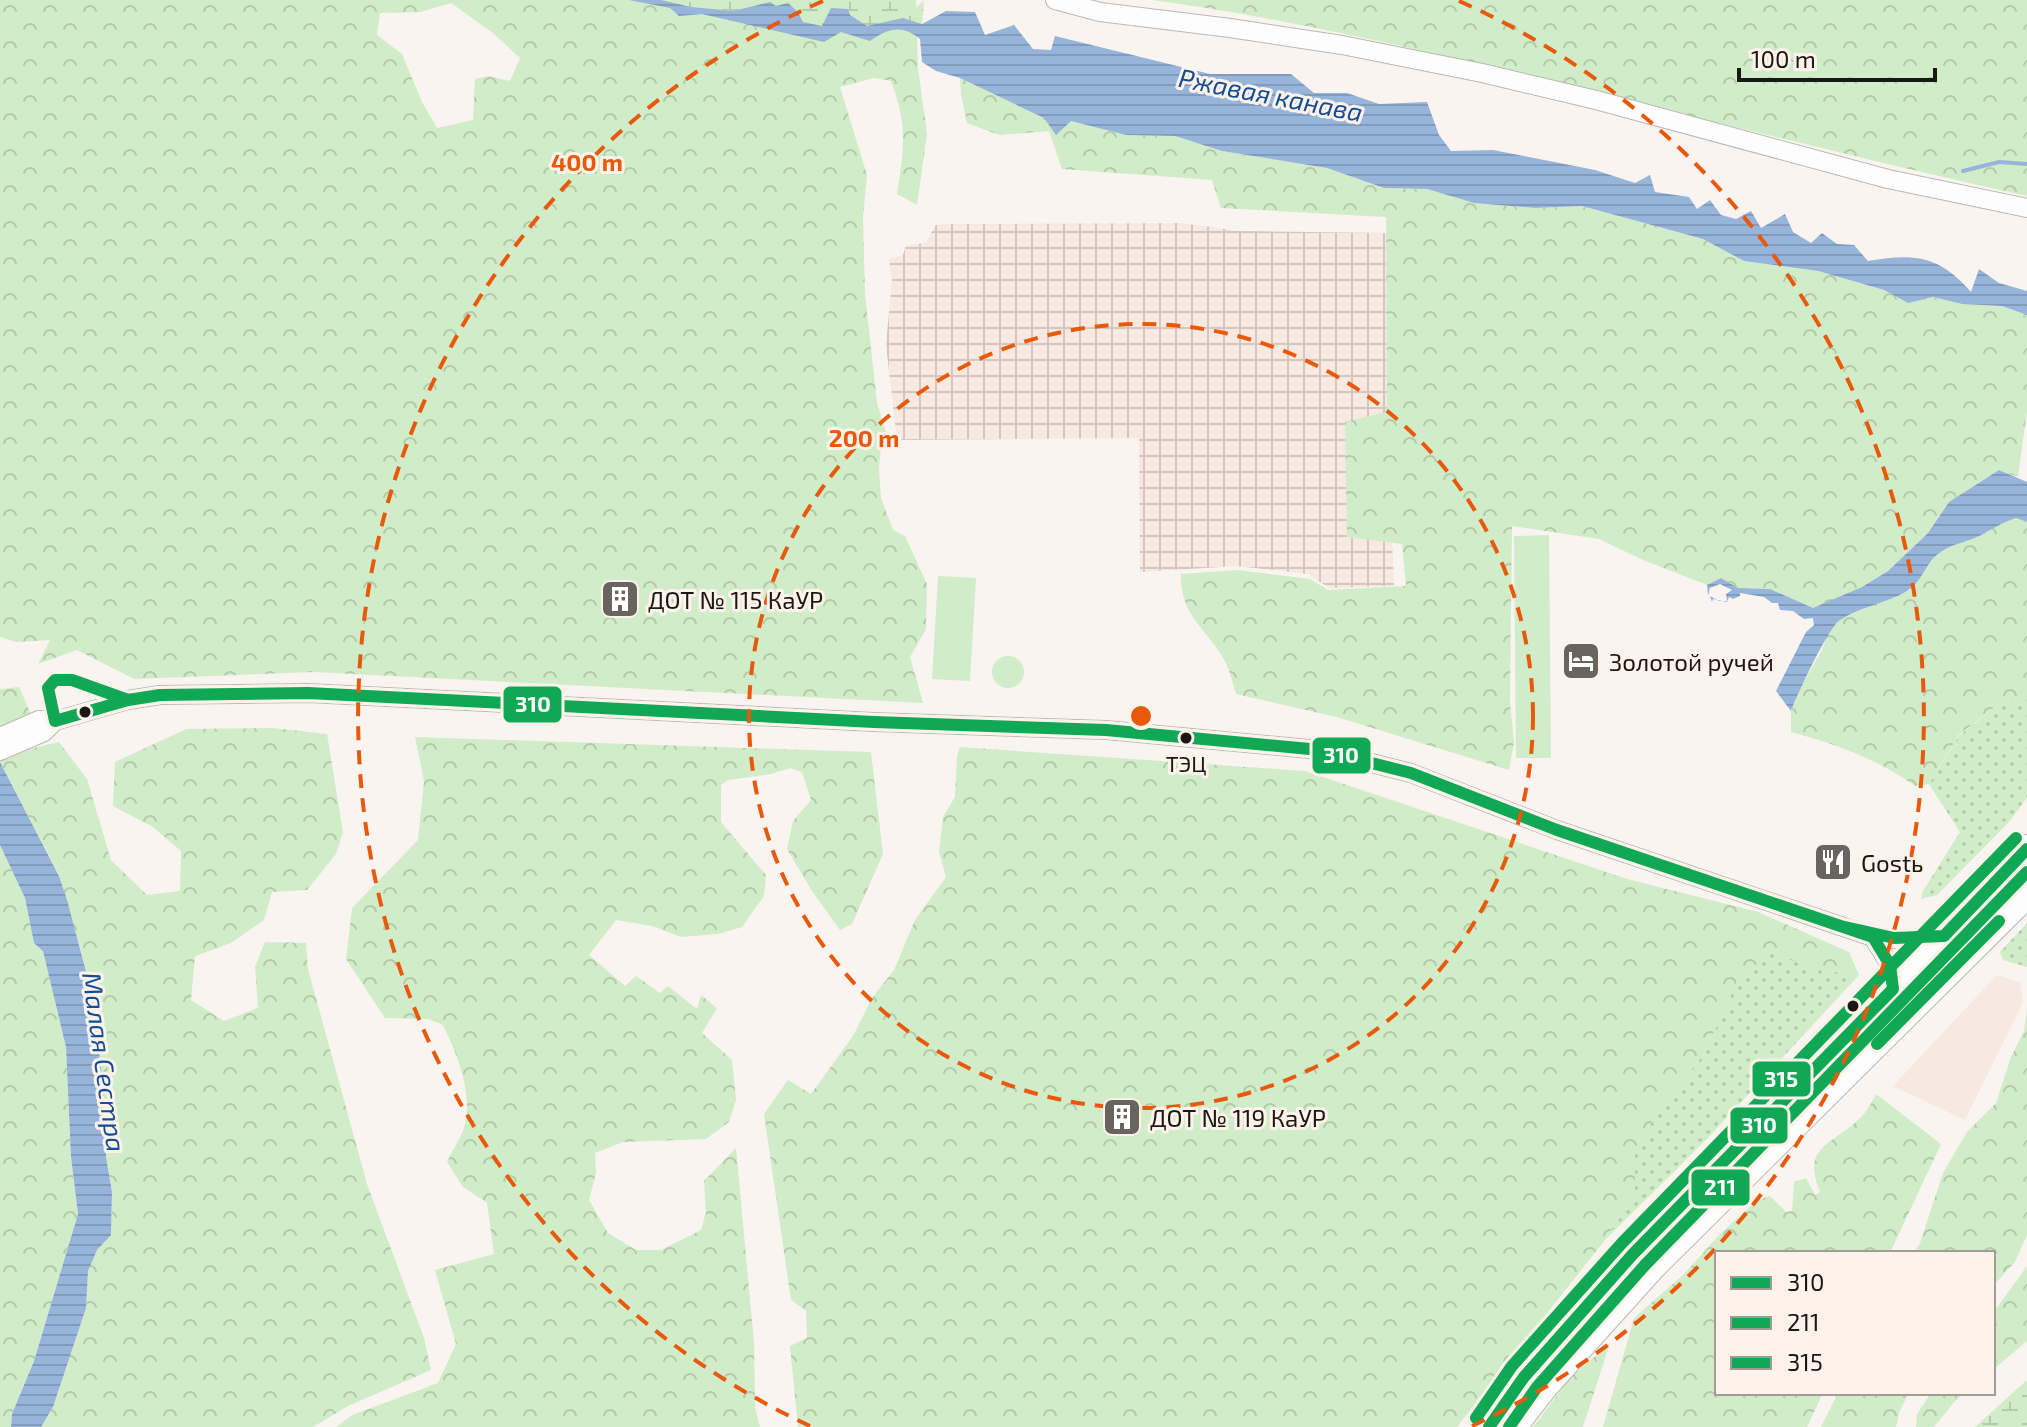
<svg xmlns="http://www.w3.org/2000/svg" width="2027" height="1427" font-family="'Exo 2',sans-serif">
<defs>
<pattern id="industrial-grid" width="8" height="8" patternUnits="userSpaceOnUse" patternTransform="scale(2)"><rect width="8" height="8" fill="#f7e9df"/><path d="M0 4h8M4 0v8" fill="none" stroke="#d3c7be"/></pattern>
<pattern id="grass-dots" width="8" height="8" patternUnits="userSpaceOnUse" patternTransform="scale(2)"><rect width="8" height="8" fill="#d1ecc8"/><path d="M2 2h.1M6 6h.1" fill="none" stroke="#b3caab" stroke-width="1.8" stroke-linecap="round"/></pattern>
<pattern id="forest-crowns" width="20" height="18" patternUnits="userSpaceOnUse" patternTransform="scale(2)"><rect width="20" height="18" fill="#d1ecc8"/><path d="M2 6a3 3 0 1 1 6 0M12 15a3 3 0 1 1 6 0" fill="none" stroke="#b3caab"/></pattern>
<pattern id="wetland-marsh" width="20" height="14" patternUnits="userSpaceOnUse" patternTransform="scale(2)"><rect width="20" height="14" fill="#d1ecc8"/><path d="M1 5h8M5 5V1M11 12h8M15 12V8" fill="none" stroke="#b3caab"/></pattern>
<pattern id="water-rules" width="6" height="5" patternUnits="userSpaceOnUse" patternTransform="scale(2)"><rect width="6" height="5" fill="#97b4db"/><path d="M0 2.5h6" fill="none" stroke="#829abb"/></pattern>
</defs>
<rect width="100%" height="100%" fill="#f9f4ef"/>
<path fill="#f7e9df" d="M1997,975L2020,982L2023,1002L1965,1120L1893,1086Z"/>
<path fill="url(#industrial-grid)" d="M1182,223L1239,231L1386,233L1387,412L1394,586L1329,588L1308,574L1237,566L1140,572L1139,438L897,440L886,345L892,280L889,259L903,255L906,245L925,243L936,225L945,224Z"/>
<path fill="url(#grass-dots)" d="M2027,699V798L2009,822L1937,895L1921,899L1923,891L1960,832L1929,784L1959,736L2000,703Z
M2027,923V967L2003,960L2000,952Z
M1770,953L1821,970L1859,975L1707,1139L1605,1240L1635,1191V1149L1660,1108L1704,1054L1737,981Z"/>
<path fill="url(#forest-crowns)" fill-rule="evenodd" d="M0,0H916L918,68L927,134L917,205L897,194C904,147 908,126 891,81L874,78L840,87L867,175L863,217L865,294L877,403L886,432L881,445L879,470L881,498L893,530L905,536L927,584L926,629L910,657L923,703L313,672L134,679L77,650L38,664L50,640L16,642L0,637ZM451,3L493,33L520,58L510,81L489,76L475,79L473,120L437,128L422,102L402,54L377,35L380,13L420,12Z
M1152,0H2027V196C1873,162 1721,123 1567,86C1430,52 1293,19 1152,0Z
M960,78L1045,118L1071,121L1126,135L1175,136L1222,151L1327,168L1384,188L1427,189L1474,203L1535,208L1582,206L1703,239L1744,261L1818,271L1884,290L1908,303L1933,297L1962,304L2002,306L2027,315V411L2018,477L1999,470L1949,502L1928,533L1888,571L1862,587L1813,609L1770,589L1738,588L1721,578L1707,585L1643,560L1599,539L1512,526L1510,702L1514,742L1509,770L1340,718L1236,694C1233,684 1230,672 1226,663C1209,630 1179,616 1181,574L1237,570L1310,579L1328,590L1406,586L1402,544L1347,537L1345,422L1387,412L1386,217L1221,208L1212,180L1062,169L1049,131L999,135L967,123L961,95Z
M2016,518L2027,522V699L2000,703L1959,735L1929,784L1915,786C1877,759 1836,744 1791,732V711L1799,690L1822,650L1829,630L1838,620L1910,590L1936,555L1949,546L1978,536L1990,527Z
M19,687L31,714L0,726V689Z
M273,728L327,734L343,832L336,854L307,890L272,892L264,920L231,943L195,956L191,1000L224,1021L258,1008L255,967L265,942L306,943L308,969L367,1184L424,1338L431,1370L348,1406L313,1427H41L53,1407L86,1308L88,1271L97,1250L111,1234L112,1192L106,1157L104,1092L92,994L80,948L59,875L0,762V756L59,742L87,779L111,860L147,895L180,891L181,851L153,827L113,806L115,762L186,729Z
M415,737L871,752L883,854L852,924L840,930L812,891L787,849L793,821L811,800L802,772L790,768L771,774L728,780L721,785V822L766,875L764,896L742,927L718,934L681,937L652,926L616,920L589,955L625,986L636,976L660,993L668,986L697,1009L701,995L717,1008L702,1033L732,1060L736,1100L729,1122L706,1139L623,1142L595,1153L596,1173L589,1200L608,1233L636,1250H661L701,1230L706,1213L704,1181L736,1148L754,1343L755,1407L760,1427H336L352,1415L438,1383L456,1344L435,1270L494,1254L487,1203L463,1187L447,1162C452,1151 460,1139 464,1128C474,1095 457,1054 443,1025L428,1019L385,1018L346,959L352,908L418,840L424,781Z
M960,747L1305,771L1627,879L1758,912L1849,952L1859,975L1821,970L1770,953L1737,981L1704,1054L1660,1108L1635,1149V1191L1605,1240L1457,1427H798L790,1346L807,1338L806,1311L791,1300L764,1114L788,1080L811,1094L853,1036L872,998L894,970L915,920L946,877L939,852L943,817L955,797L957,756Z
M0,845L25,898L34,943L43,950L66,1047L71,1157L78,1214L34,1361L12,1414L11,1427H0Z
M2027,1009V1235L2015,1262L1993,1286V1253H1914L1920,1243L1943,1173L1967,1132L1996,1103L2011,1057L2024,1031Z
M1876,1094L1941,1144L1890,1253H1717V1393H1823L1807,1427H1603L1634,1318L1684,1274L1720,1234L1756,1201L1770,1196L1786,1212L1792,1211L1794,1182L1806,1178L1815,1195L1820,1192C1800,1143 1836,1145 1863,1115C1868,1110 1872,1101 1876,1094Z
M2027,1266V1341L1993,1370V1313Z
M1610,1343L1583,1427H1533L1570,1378Z
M1838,1393H1909L1900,1410L1896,1427H1821Z
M1931,1393H1965L1955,1401L1934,1427H1916L1917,1414Z"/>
<path fill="url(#wetland-marsh)" d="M661,0H900L916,8L924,0L922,24L903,18L867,26L849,15L828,18L823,26L803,22L798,12L770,3L734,11L691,7Z
M2027,1380V1427H1975Z"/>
<path fill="#d1ecc8" d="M1549,535L1551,758H1516L1514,536Z
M938,576L976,578L970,681L932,679Z
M992 672a16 16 0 1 1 32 0a16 16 0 1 1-32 0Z"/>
<path fill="url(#water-rules)" d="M629,0H661L691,7L733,11L770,2L776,6L788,3L798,12L803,22L822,26L831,8L848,9L850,15L867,26L903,18L922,24L946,11L975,12L985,35L1014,25L1033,49L1051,50L1055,36L1210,74H1291L1314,93H1347L1379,104L1427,102L1439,135L1451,151L1493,150L1595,170L1635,183L1650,175L1655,192L1689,197L1697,209L1710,200L1721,215L1736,219L1751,211L1761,228L1785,214L1793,232L1811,243L1822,233L1837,244L1854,245L1868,261C1914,253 1939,255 1971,292L1979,269L1999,283L2027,291V315L2002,306L1962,304L1933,297L1908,303L1884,290L1818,271L1744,261L1703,239L1582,206L1535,208L1474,203L1427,189L1384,188L1327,168L1222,151L1175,136L1126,135L1071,121L1056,135L1044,118L960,78L936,71L922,62L920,39C902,24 888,28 870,41L841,32L824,42L702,14L679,16L670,8Z
M1999,470L2027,482V522L2016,518C2001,523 1991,530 1977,537C1964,543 1950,544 1938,554C1926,563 1921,583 1907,591C1887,603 1860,607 1840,620C1829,626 1797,695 1791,711L1776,691L1806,632L1814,625L1813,618L1804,619L1793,611L1780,610L1778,603H1772L1764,597L1740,593V596L1733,599L1729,597L1727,602L1713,599L1712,602L1710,596L1719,601H1727L1726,594L1732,590L1720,584L1710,588L1708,596L1707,585L1721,578L1738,588L1770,589L1813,608L1862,587L1888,571L1928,533L1949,502Z
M0,762L59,876L67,900L92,994L104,1092L106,1157L112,1192L111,1235L97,1250L88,1271L86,1308L53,1407L41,1427H11L12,1414L34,1361L78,1214L71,1157L66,1047L43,951L34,943L25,898L0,845Z"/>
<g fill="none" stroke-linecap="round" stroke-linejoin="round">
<path stroke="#97b4db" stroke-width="4" d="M1963,171L1999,162L2027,164"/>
<g stroke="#bcb8b4" stroke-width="20">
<path id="minor" d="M1055,0L1100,12L1230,28L1342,45L1482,73L1596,100L1888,179L2027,208
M0,737L39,720L55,721L128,700L160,695L308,693L874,722L1106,730L1320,750L1411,773L1557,830L1873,937L1910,940L1941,936
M0,751L44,732L55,721
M1873,937L1890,965L1893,989"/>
</g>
<g stroke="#bcb8b4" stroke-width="30">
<path id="highway" d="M1489,1427L1524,1377L1633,1254L2027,849
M1512,1427L1544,1386L1652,1266L2027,893"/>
</g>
<use href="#minor" stroke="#fefdfd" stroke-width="18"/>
<use href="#highway" stroke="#fefdfd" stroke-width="28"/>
<g stroke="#fdf3eb" stroke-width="18">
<path id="bus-1" d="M55,680H72L128,700L55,721L48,688Z
M128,700L160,695L308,693L874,722L1106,730L1320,750L1411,773L1557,830L1873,937L1890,965L1893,989L1633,1254L1524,1377L1489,1427
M1845,927L1894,938L1944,936L2027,849
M1877,1044L1999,921"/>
</g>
<g stroke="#fdf3eb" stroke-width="18">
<path id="bus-2" d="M1509,1427L1537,1387L1645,1265L2027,872"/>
</g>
<g stroke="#fdf3eb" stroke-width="18">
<path id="bus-3" d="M1476,1418L1512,1366L1622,1243L2016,838"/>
</g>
<use href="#bus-1" stroke="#10a855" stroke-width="12"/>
<use href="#bus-2" stroke="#10a855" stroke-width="12"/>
<use href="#bus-3" stroke="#10a855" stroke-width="12"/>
</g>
<g fill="none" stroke="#e8590c" stroke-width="4" stroke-dasharray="14 10">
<circle cx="1141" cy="716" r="392"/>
<path d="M810 1426A783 783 0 0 1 823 1M1459 1A783 783 0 0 1 1472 1426"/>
</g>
<defs>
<g id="building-square" transform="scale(2)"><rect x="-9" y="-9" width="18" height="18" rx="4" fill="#696460" stroke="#fdf3eb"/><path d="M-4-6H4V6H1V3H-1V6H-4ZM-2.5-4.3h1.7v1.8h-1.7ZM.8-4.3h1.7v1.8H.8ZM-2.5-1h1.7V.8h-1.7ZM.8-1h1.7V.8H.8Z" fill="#fff"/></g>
<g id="hotel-square" transform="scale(2)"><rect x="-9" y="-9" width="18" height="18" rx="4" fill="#696460" stroke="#fdf3eb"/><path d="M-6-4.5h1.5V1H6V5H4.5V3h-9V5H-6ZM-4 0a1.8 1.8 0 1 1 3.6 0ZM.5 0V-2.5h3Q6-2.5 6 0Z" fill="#fff"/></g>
<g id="restaurant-square" transform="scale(2)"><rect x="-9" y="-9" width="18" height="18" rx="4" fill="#696460" stroke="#fdf3eb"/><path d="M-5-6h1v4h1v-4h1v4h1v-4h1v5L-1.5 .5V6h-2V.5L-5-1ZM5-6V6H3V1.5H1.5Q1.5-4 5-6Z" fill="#fff"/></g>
</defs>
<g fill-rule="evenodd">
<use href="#building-square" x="620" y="599"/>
<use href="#hotel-square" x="1581" y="661"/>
<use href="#restaurant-square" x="1833" y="862"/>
<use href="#building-square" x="1122" y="1117"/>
</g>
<g fill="#1b1713" stroke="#fdf3eb" stroke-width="3">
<circle cx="85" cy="712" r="7"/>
<circle cx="1186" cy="738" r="7"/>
<circle cx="1853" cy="1006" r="7"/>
</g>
<g text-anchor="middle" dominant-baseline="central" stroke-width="6" stroke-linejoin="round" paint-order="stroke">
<g font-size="22" fill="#1b1713" stroke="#fdf3eb">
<text x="1186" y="763">ТЭЦ</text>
</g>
<g font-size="24" fill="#1b1713" stroke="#fdf3eb" text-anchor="start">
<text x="648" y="599">ДОТ № 115 КаУР</text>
<text x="1609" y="661">Золотой ручей</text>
<text x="1861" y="862">Gostь</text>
<text x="1150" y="1117">ДОТ № 119 КаУР</text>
</g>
<g font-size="26" font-style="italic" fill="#144d94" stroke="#fdf3eb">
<text transform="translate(1271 94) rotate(11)">Ржавая канава</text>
<text transform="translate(105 1062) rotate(82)">Малая Сестра</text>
</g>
</g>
<circle cx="1141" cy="716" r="12" fill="#e8590c" stroke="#fdf3eb" stroke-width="4"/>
<g font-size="24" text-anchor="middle" font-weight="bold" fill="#e8590c" stroke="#fdf3eb" stroke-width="6" stroke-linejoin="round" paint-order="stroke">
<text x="587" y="171">400 m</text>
<text x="864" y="447">200 m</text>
</g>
<g stroke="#fdf3eb" stroke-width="3">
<rect x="502" y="685" width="61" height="39" rx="8" fill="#10a855"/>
<rect x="1311" y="736" width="61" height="39" rx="8" fill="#10a855"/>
<rect x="1751" y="1060" width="61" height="38" rx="8" fill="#10a855"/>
<rect x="1729" y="1106" width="60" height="39" rx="8" fill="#10a855"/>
<rect x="1690" y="1168" width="61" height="39" rx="8" fill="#10a855"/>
</g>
<g font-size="22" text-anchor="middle" font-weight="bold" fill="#fff">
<text x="533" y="712">310</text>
<text x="1341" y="763">310</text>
<text x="1781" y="1087">315</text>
<text x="1759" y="1133">310</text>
<text x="1720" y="1195">211</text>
</g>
<rect x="1715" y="1251" width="280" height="144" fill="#fdf3eb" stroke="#a39b95" stroke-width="2"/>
<rect x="1731" y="1277" width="40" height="12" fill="#10a855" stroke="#a39b95" stroke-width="2"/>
<text x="1787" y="1291" font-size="24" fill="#1b1713">310</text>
<rect x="1731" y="1317" width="40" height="12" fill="#10a855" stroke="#a39b95" stroke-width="2"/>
<text x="1787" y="1331" font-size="24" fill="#1b1713">211</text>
<rect x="1731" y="1357" width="40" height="12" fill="#10a855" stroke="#a39b95" stroke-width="2"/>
<text x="1787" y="1371" font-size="24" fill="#1b1713">315</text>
<path d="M1739 68v12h196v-12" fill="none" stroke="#1b1713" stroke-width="4"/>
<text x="1751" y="68" font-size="24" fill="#1b1713" stroke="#fdf3eb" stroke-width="6" paint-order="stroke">100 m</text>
</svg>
